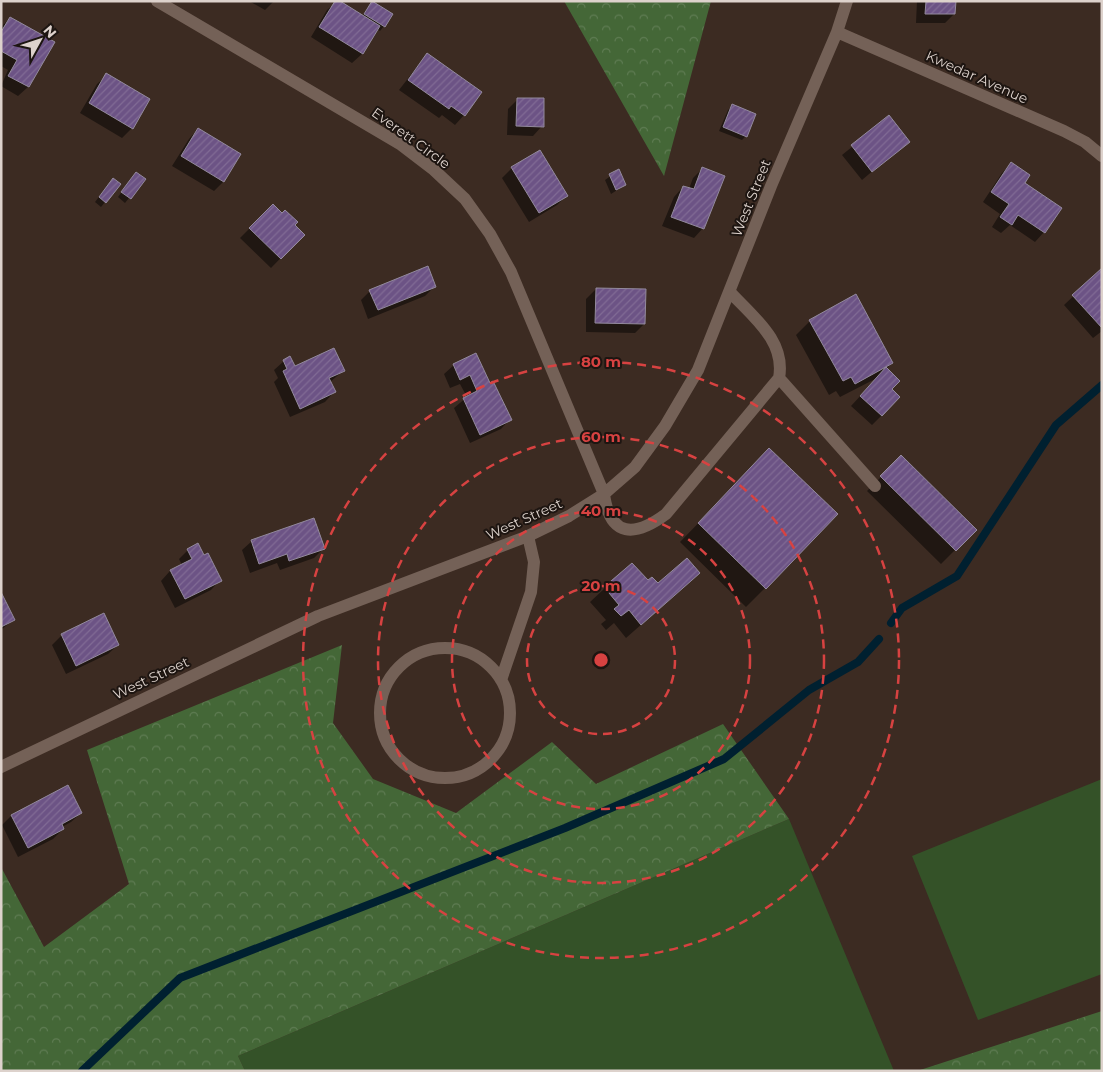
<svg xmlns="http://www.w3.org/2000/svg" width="1103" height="1072" font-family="Montserrat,sans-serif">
<defs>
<pattern id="forest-crowns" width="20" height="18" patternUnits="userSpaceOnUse" patternTransform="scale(1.25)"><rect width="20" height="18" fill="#446737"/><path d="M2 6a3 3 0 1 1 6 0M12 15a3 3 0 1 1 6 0" fill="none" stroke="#5f7c53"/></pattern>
<pattern id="building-hatch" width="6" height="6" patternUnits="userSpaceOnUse" patternTransform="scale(1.25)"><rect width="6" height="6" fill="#6c5385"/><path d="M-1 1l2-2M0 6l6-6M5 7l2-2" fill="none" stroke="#816b95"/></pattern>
</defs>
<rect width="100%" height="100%" fill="#3c2b22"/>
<path fill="#345228" d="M1102,779V974L978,1020L912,856Z
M789,819L894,1071H245L238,1056Z"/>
<path fill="url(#forest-crowns)" d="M564,1H711L664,176Z
M342,645L333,723L373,779L456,813L552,742L596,784L723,724L789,819L238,1056L245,1071H1V867L44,947L129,884L87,750Z
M1102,1011V1071H917Z"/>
<path fill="#0007" d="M249,1H274L265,10Z
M337,1L362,17L368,7L384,26L380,31L377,29L362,54L352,63L311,37L327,10Z
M917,1H954V14L945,23H916Z
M10,18L53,43L28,87L18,96L1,86L8,70L1,66V27Z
M427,54L464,115L455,125L442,115L439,118L399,90Z
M107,75L132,128L122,138L80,113L97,84Z
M518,99L542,126L533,136L507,135L508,109Z
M732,106L746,136L742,140L719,131L728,110Z
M889,117L908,141L862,180L842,155Z
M198,129L240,155L223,182L214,191L172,166L189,139Z
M540,151L566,196L557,205L529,222L502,178L512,168Z
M1011,164L1023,183L1044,232L1035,242L1010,225L1001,233L992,227L1000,214L983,202L1002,173Z
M703,168V228L694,238L662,226L674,197L683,187L689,189L693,178Z
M618,171L625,185L611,194L605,180Z
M132,178L144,179L125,203L118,197Z
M109,184L105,202L101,207L95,202Z
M273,205L303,235L271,268L240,238Z
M1102,269V331L1093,338L1064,305Z
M434,287L425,296L368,319L361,300L370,291Z
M596,289L644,324L635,333L586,332V299Z
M810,321L892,363L886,369L890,389L882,415L872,425L851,406L877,378L840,397L836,391L829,395L796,335Z
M284,361L295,368L343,371L330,382L334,392L325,402L290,417L274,382L278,378L274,370Z
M454,365L489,384L510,419L501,429L470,443L454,408L467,397L460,384L450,388L444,374Z
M901,457L975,530L941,564L867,491Z
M751,469L765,588L746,607L680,542Z
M252,541L323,549L314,558L280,570L277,563L250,573L242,550Z
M188,550L203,556L220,580L211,590L175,608L161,581L170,571L182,565L179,559Z
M658,585L684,587L626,638L614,623L606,630L601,624L606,620L590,602L605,588Z
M1,595L14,619L1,630Z
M62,635L118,645L108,654L66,674L52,645Z
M68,787L81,813L71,822L62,827L63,829L53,839L18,857L2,825L11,816Z"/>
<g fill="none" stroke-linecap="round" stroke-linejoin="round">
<path stroke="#002030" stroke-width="8" d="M891,623L902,608L957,576L1056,425L1102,385
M82,1071L180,978L565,828L724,759L809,690L858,662L879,639"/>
</g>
<path fill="url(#building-hatch)" stroke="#938a9d" d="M335,1H340L380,26L363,54L319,27Z
M372,1L393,14L385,27L364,14Z
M926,1H956L955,14H925Z
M10,17L55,42L29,87L8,76L17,60L1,51V32Z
M427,53L482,92L465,116L451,106L449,109L408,80Z
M106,73L150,99L133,129L89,103Z
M517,98H544V127L516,126Z
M732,104L756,114L747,137L723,127Z
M889,115L910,142L872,172L851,145Z
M198,128L241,154L224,182L181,156Z
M540,150L568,196L539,213L511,167Z
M1011,162L1030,175L1025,183L1062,208L1045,233L1018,215L1012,225L1000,217L1009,204L991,192Z
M702,167L725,176L704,229L671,217L683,186L694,189Z
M619,169L626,185L616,190L609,174Z
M136,172L146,179L131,199L121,192Z
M113,178L121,184L106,203L99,197Z
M273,204L282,213L285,210L298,222L295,225L305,235L281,259L249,228Z
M428,266L436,287L378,310L369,290Z
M1102,268V328L1072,295Z
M596,288L646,289L645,324L595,323Z
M856,294L893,363L855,384L851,377L843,381L809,320Z
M334,348L345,371L329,378L336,392L300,409L283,371L287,369L283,360L290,356L295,366Z
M476,353L490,383L493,381L512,420L480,435L463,398L477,391L470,375L460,380L453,364Z
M886,367L900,381L892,389L900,397L882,416L860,396Z
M769,448L838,514L766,589L698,523Z
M901,455L977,530L956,551L880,476Z
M314,518L325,549L289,561L287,554L259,564L251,540Z
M198,543L204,555L208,553L222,581L185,599L170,570L192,559L187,549Z
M687,558L700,573L641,625L629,610L621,616L614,609L619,605L604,587L632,563L648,580L652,577L658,583Z
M1,592L15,620L1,627Z
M104,613L119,645L76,666L61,634Z
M68,785L82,813L62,824L64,829L28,848L11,815Z"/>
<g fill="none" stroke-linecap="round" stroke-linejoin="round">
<path stroke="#746157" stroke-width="12" d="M157,1L400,144L434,170L465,199L490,234L511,272L604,494C610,538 635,537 666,514L779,378C786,341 753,317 730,292
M837,32L1064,131L1085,142L1102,156
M779,378L875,486
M380 713a65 65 0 1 1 130 0a65 65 0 1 1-130 0Z
M501,680L531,592L534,562L528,536
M1,767L318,616L528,536L569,516L604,494L635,467L665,426L698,370L771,186L837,32L847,1"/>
</g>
<g fill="none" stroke="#d74241" stroke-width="2.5" stroke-dasharray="9 6">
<circle cx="601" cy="660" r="74"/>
<circle cx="601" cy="660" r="149"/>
<circle cx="601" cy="660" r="223"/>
<circle cx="601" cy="660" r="298"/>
</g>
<g text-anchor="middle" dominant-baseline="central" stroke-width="4" stroke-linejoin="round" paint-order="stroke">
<g font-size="14" fill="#ddd2cc" stroke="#1d1511">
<text transform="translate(977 77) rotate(24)">Kwedar Avenue</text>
<text transform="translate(411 138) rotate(36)">Everett Circle</text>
<text transform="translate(751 198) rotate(-68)">West Street</text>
<text transform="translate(524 519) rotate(-24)">West Street</text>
<text transform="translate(151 678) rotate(-25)">West Street</text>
</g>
</g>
<circle cx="601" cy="660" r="8" fill="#d74241" stroke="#1d1511" stroke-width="2.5"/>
<g font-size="15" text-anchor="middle" font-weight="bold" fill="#d74241" stroke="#1d1511" stroke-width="4" stroke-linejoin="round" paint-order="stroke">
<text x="601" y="367">80 m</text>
<text x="601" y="442">60 m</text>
<text x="601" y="516">40 m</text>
<text x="601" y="591">20 m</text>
</g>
<rect width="1103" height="1072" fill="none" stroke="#ddd2cc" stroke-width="5"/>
<g transform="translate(40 40) rotate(50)" stroke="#1d1511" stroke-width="4" paint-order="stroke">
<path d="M0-4L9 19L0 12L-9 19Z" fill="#ddd2cc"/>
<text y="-8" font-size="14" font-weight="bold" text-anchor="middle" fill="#ddd2cc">N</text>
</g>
</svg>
